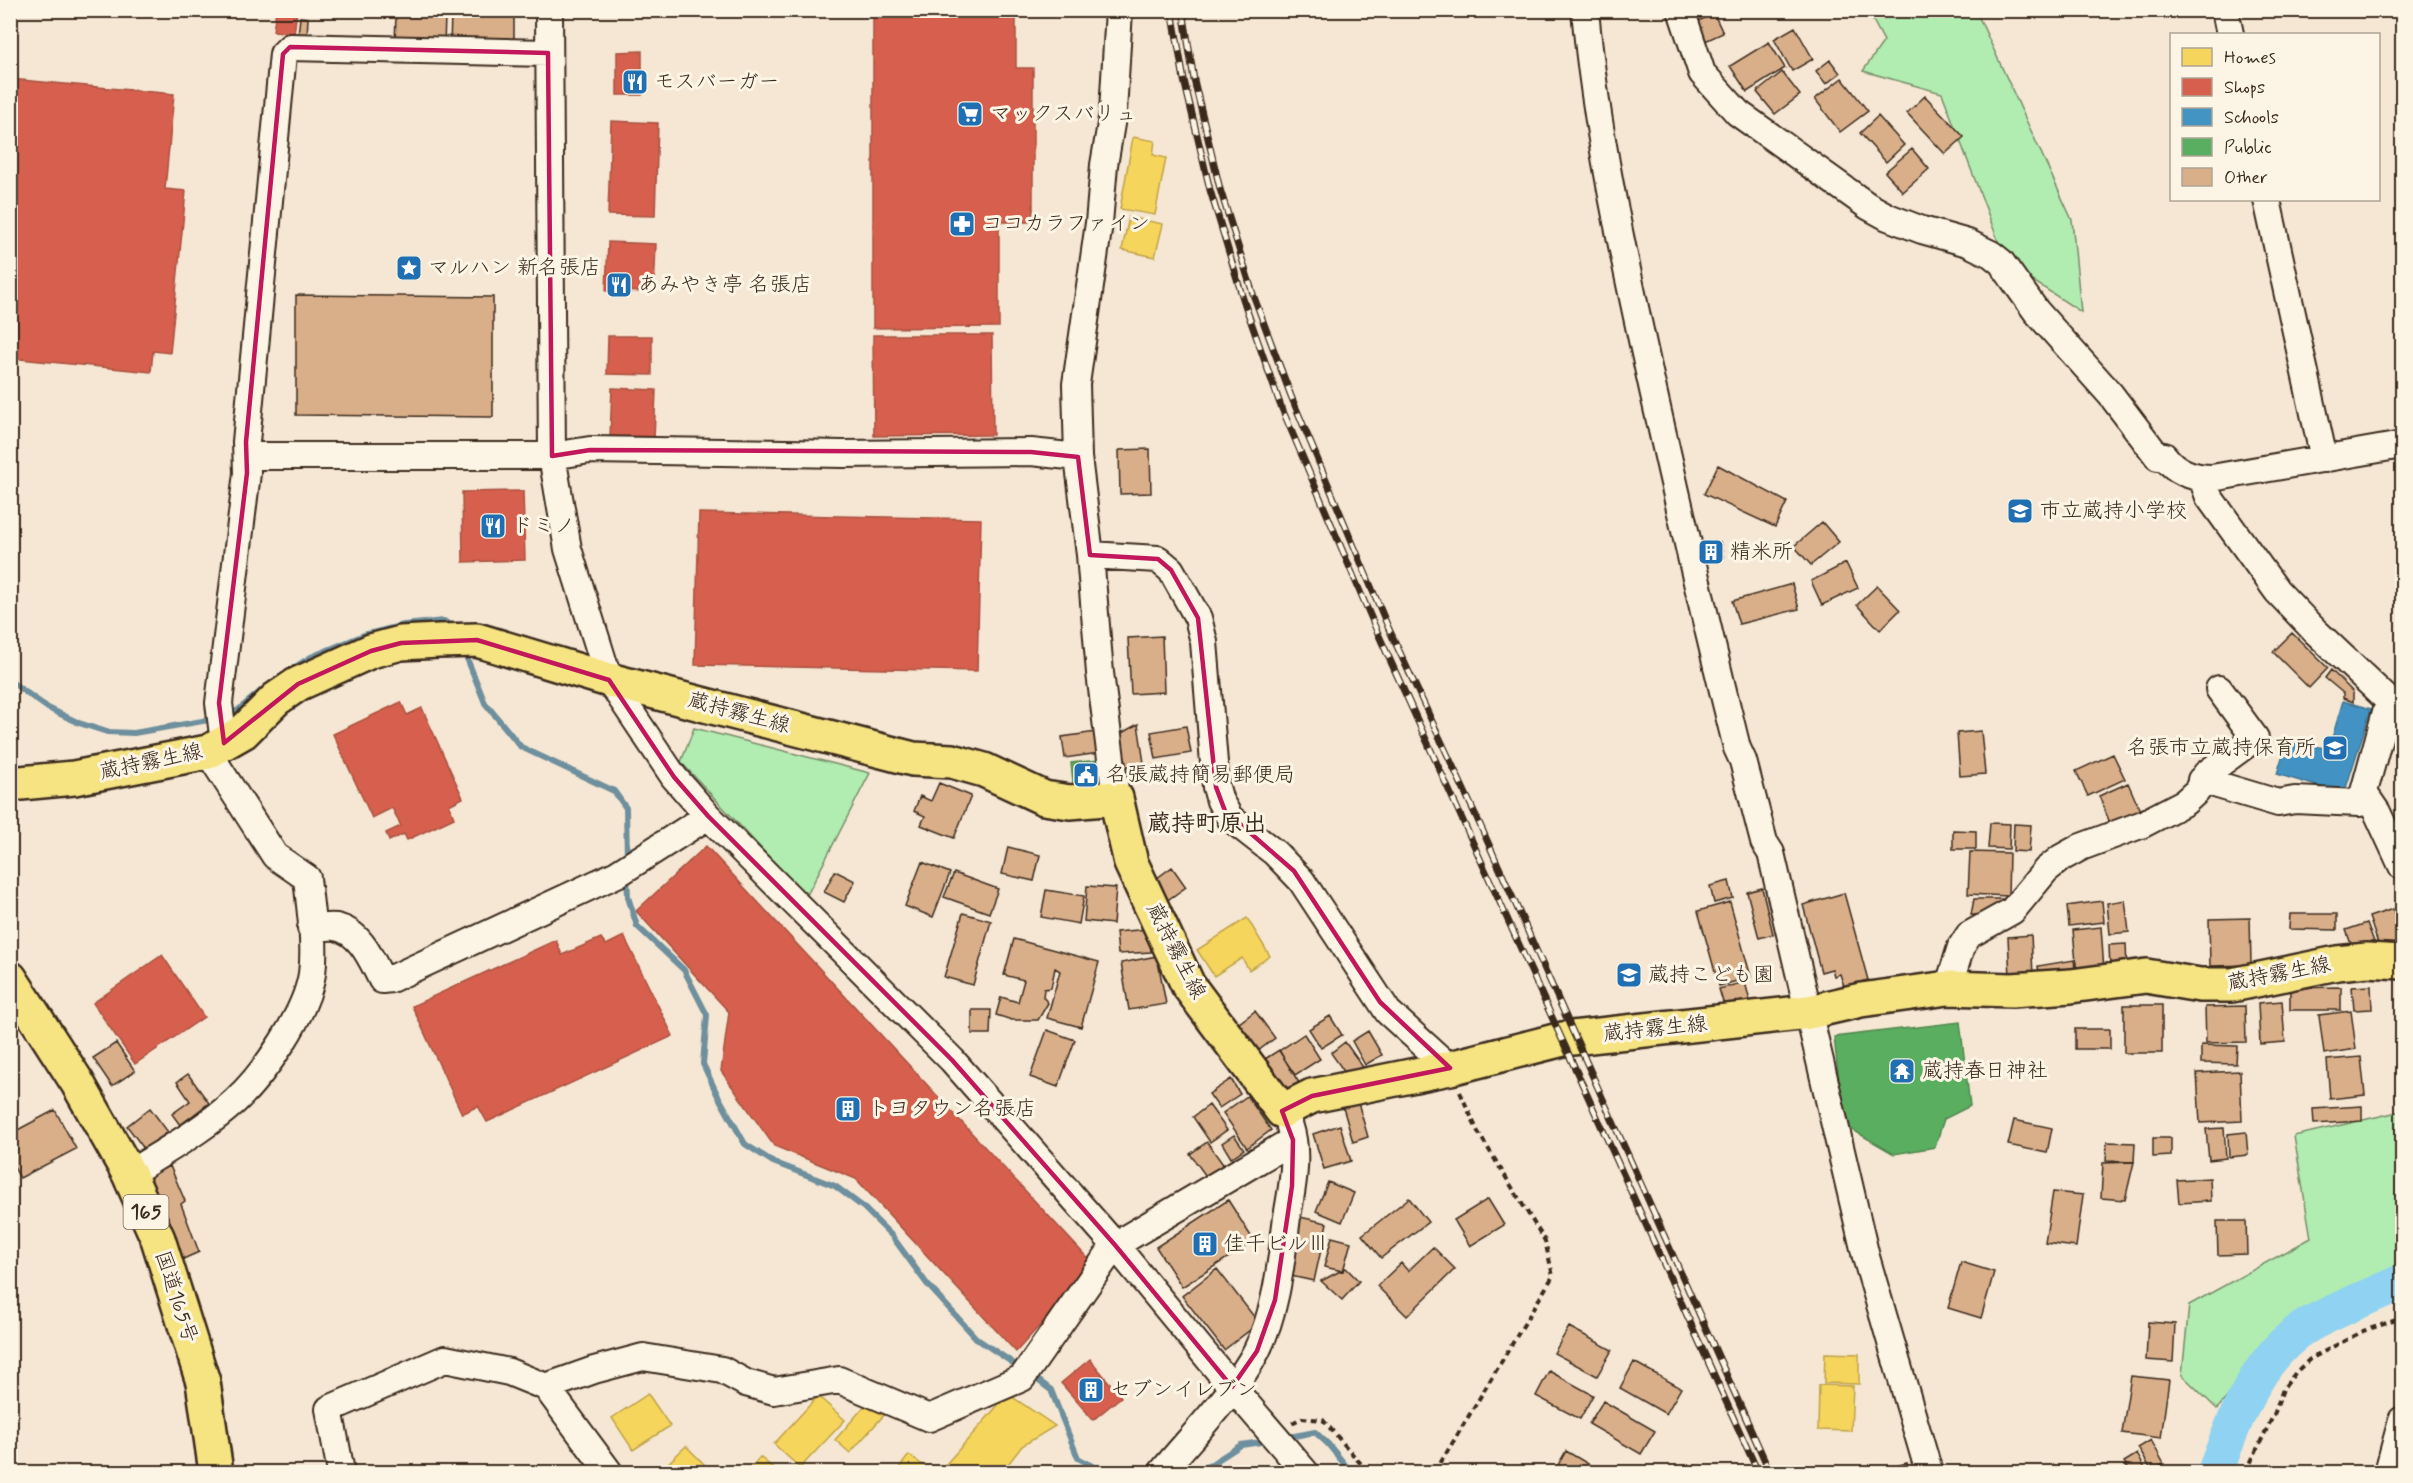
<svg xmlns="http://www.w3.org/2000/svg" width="2413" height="1483" font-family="Mynerve,'Klee One',sans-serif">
<rect width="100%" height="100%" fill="#f5e7d3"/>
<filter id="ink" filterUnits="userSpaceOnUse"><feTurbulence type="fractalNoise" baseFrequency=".0167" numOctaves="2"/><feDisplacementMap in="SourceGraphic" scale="12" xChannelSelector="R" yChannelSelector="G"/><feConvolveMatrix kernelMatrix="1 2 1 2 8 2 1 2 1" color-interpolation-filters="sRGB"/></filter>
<g filter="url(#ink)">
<path fill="#b1ecb1" stroke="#768b68" stroke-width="1.5" d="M1868,11H1976L2072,220L2081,312L2007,264L1942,93L1863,71L1884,41Z
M694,728L870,773L806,897L681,762Z
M2402,1111V1263L2299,1314L2217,1409L2182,1375L2189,1305L2311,1238L2294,1136Z"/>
<path fill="#f6d55c" stroke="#bea249" stroke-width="1.5" d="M1133,137L1155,141L1153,155L1166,158L1155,215L1120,209Z
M1129,217L1163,224L1155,257L1122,250Z
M1247,918L1270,956L1249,970L1242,958L1214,976L1197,950Z
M1825,1353L1859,1354V1384L1824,1383Z
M1819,1385L1853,1386L1851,1431L1818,1430Z
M648,1394L670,1426L633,1450L612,1418Z
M1008,1394L1055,1426L1022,1446L1002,1472H939Z
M818,1396L845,1420L800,1468L774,1444Z
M868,1402L884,1415L850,1453L835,1440Z
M686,1446L712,1472H659Z
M909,1455L932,1472H896Z
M760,1457L778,1472H747Z"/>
<path fill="#d6604d" stroke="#a8503f" stroke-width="1.5" d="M276,10H297L294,34L273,31Z
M873,10H998V16H1016V68H1033V222H999V327L873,328Z
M642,51V95H617V52Z
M10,79L174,94L165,189L186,191L170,353L153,351L151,372L10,358Z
M611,121L658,123L655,216L608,215Z
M608,242L656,244L654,292L606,291Z
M873,335H992L993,435L874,436Z
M608,336H652V375L607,374Z
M612,388L656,390L654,439L610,437Z
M523,491L525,560L463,562L462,492Z
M699,513L981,519L977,671L695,665Z
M401,702L407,715L422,708L463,798L449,805L454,818L407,840L404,834L389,841L386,833L401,826L392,808L372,818L333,734Z
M706,846L1094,1265L1016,1352L856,1179L774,1146L721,1071L729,1012L636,911Z
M624,936L673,1036L487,1122L478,1106L462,1114L412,1006L556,940L562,955L601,938L606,945Z
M162,955L204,1017L135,1064L93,1003Z
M1090,1359L1121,1397L1093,1420L1061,1383Z"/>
<path fill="#4393c3" stroke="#417492" stroke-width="1.5" d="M2343,701L2371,709L2344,794L2277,774L2288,738L2323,748L2330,745Z"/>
<path fill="#5aae61" stroke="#51864d" stroke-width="1.5" d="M1099,760L1102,788L1074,791L1071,763Z
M1960,1022L1970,1106L1944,1119L1935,1147L1894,1154L1844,1125L1834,1037Z"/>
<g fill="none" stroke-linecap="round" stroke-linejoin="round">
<path stroke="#6e8f9d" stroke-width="6" d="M464,651L485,703L521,747L614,791L626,808L627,859
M290,670L311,657L364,635L404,625L444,621L454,628
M10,681L48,708L79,723L107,732L134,733L214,719
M227,715L237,711L262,690
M627,875L628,897L637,926L684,970L707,1015L703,1064L717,1094L745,1144L773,1162L835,1186L863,1207L892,1236L927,1284L977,1339L1022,1369
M1031,1375L1051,1390L1078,1458L1103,1472
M1284,1438L1315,1432L1328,1444L1351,1472
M1199,1472L1241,1445L1268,1441"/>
<path stroke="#90d2f2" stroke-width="36" d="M2215,1472C2236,1417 2258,1352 2314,1322C2343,1307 2373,1295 2402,1282"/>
</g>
<path fill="#d9af8a" stroke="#3b2a1e" stroke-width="1.5" d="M1714,14L1723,33L1703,42L1694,23Z
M396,15L445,16L444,45L395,44Z
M451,15H514V46L450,45Z
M300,17L308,18L307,37H298Z
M1795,27L1813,59L1792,71L1774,39Z
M1769,42L1785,68L1747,92L1730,66Z
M1830,60L1840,73L1826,84L1816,71Z
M1782,72L1800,95L1775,114L1757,92Z
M1842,78L1868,111L1840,132L1815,99Z
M1925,96L1964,137L1945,154L1907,113Z
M1878,116L1904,145L1886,162L1860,133Z
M1912,149L1929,169L1903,192L1885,172Z
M296,295L493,297V417L296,415Z
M1150,449L1151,493L1120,494L1119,450Z
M1718,465L1787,502L1775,527L1704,494Z
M1822,522L1839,542L1811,565L1794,546Z
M1720,542L1723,557L1703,562L1699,546Z
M1846,563L1858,588L1822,605L1811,581Z
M1792,584L1799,609L1739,624L1732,601Z
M1877,586L1900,610L1880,630L1857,605Z
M2292,633L2328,668L2309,688L2273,652Z
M1162,636L1164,692L1131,694L1128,638Z
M2331,670L2353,692V702L2343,698V693L2325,678Z
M1138,724L1144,763L1123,767L1118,735Z
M1186,726L1191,753L1156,759L1151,732Z
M1981,731L1985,774L1960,776L1957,733Z
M1096,732L1099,753L1065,758L1062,737Z
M2113,754L2125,779L2088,796L2076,771Z
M939,783L971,796L954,838L921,825L925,816L914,811L920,796L931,801Z
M2128,783L2142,815L2112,828L2099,796Z
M1990,823L2010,824L2009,849L1988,848Z
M2014,824L2031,825L2029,852L2013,851Z
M1953,830L1976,831V849H1953Z
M1008,847L1040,855L1034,881L1002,874Z
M1970,852L2009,853L2008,896L1968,894Z
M922,862L950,873L933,917L905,906Z
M1172,867L1186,887L1159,906L1145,887Z
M835,871L855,881L844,902L824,892Z
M954,873L998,889L989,913L944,897Z
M1729,881L1733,898L1714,903L1710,886Z
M1087,886L1116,888L1113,924L1084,921Z
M1762,888L1773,934L1759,938L1747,892Z
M1046,890L1084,896L1079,924L1041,917Z
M1844,893L1868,980L1844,986L1840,974L1834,976L1832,969L1821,972L1803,905Z
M1974,899H2007L1990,915H1971Z
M2125,900L2129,932L2110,934L2107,903Z
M2102,901L2104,922L2069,926L2067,906Z
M1730,902L1751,977L1719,986L1698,911Z
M2393,909L2402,938V952L2383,958L2369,917Z
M963,913L991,921L973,985L944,977Z
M2290,914H2337V930L2289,929Z
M2250,918L2251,965L2210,966L2209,919Z
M2367,923L2377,950L2356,958L2346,930Z
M2101,927L2104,971L2077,974L2073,930Z
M1149,929L1151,952L1118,954L1116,932Z
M2031,935L2033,975L2010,977L2008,937Z
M1014,939L1099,962L1081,1027L1047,1018L1060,971L1055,968L1051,988L1044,989L1043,997L1048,1003L1038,1020H1012L996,1015L1001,997L1018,1002L1024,980L1004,975Z
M2126,944L2127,969H2110L2109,945Z
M1157,956L1166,1004L1129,1010L1121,963Z
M2074,960L2076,977L2041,983L2038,966Z
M1745,982L1751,1005L1726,1012L1719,989Z
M2371,986L2372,1009L2354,1010L2352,987Z
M2341,987V1010H2290V988Z
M2282,1001L2285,1042L2260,1044L2258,1003Z
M2124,1005H2162V1053H2124Z
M2245,1006L2246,1042L2206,1043L2205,1007Z
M972,1010H991L990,1034H972Z
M1255,1011L1275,1038L1250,1057L1230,1030Z
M2351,1011L2356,1049L2324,1054L2319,1015Z
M1330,1016L1342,1035L1321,1048L1309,1029Z
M2075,1029H2110V1049H2075Z
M1047,1030L1075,1040L1058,1087L1030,1077Z
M1368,1031L1382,1055L1365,1065L1352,1041Z
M1304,1034L1320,1059L1295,1075L1279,1051Z
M1345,1042L1370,1077L1355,1087L1331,1053Z
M116,1043L135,1071L112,1086L93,1058Z
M2201,1045L2237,1046L2236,1064L2201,1063Z
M1279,1050L1304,1091L1269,1090L1254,1066Z
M2361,1057L2365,1095L2330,1099L2327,1060Z
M2240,1071L2242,1121L2200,1123L2197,1073Z
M188,1074L209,1103L180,1125L172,1114L190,1101L177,1082Z
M1231,1079L1240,1094L1219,1108L1209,1094Z
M1247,1096L1271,1130L1247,1148L1223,1113Z
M1357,1099L1368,1137L1353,1142L1342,1104Z
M1209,1105L1227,1130L1210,1142L1193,1117Z
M2362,1106V1121L2314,1124L2313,1109Z
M150,1108L168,1132L145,1150L127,1126Z
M55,1110L76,1149L20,1178L10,1160V1134Z
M2014,1120L2052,1128L2047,1153L2008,1145Z
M1340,1125L1351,1161L1324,1169L1313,1134Z
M2224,1128L2226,1158L2209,1160L2206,1129Z
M2246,1132L2248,1155L2229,1157L2228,1134Z
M1234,1135L1244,1149L1231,1158L1222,1143Z
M2153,1138H2171V1156L2153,1157Z
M1207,1142L1225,1167L1208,1179L1190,1154Z
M2107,1142L2135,1143L2134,1162L2106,1161Z
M2134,1162L2125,1200L2101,1198L2103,1163Z
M170,1166L185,1201L181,1204L199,1252L181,1260L145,1177Z
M2210,1178L2211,1201L2179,1203L2177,1180Z
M1328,1182L1354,1193L1342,1222L1316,1211Z
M2053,1192L2083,1195L2076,1247L2045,1243Z
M1409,1198L1428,1222L1381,1258L1362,1235Z
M1488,1199L1504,1225L1470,1246L1454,1220Z
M1228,1200L1254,1241L1182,1287L1156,1247Z
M1300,1217L1327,1223L1314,1281L1286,1275Z
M2217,1221H2246L2247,1254L2218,1255Z
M1332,1237L1351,1242L1343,1271L1324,1267Z
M1433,1247L1455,1269L1407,1316L1377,1286L1401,1263L1408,1271Z
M1961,1262L1994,1272L1981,1318L1948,1308Z
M1346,1268L1359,1281L1342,1300L1321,1281Z
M1217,1269L1259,1323L1224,1350L1182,1296Z
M2148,1322L2175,1324L2173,1362L2146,1360Z
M1569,1327L1612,1350L1597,1376L1554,1353Z
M1634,1362L1681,1388L1666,1414L1620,1388Z
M1549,1371L1593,1395L1580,1419L1536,1396Z
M2131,1376L2169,1380L2161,1438L2122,1433Z
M1603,1401L1655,1431L1641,1454L1589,1424Z
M2151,1440L2164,1464L2152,1471L2138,1448Z
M1566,1451L1590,1465L1585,1472H1554Z
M2137,1454L2147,1472H2131L2124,1462Z
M1907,1463L1909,1472H1880V1470Z"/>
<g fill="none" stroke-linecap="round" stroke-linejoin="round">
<g stroke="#3b2a1e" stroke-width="30">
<path id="minor" d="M549,10L552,456L568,549L609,680L674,777L708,816L952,1060L1115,1245L1232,1387L1305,1472
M1585,10C1596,132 1623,253 1649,372C1677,498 1706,623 1737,748L1743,761L1764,842L1771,853L1866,1257L1929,1472
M1681,10L1702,73L1738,113L1868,206L1888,217L1922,230L1968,243L1991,254L2001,262L2036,311L2111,395L2158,457L2164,456C2176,472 2192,478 2212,478L2402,445
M2225,10L2230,34
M2267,200L2324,459
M248,456H552L590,450L843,454L1031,452L1078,457
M1090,555L1158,559L1171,570L1198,618L1204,642L1216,787L1220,801L1230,818L1275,853L1301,880L1388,1012L1450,1068
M224,743L219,703L247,473L246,442L283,54L290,47L548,53
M2201,780L2278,803L2295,800L2359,803L2362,799L2389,701L2315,631L2277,591L2209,497L2202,478
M2364,793L2377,812L2402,866
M1116,798L1100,673L1090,555L1078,457L1076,384L1099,223L1104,165L1113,112L1119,10
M311,928C319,928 328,926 336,927C361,932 372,961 382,980L391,979L617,874L708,816
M1948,988L1961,947L1969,935L2012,911L2046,870L2061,858L2081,847L2143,824L2185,802L2197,791L2206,774L2255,738L2219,689
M129,1174C163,1152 205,1129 235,1101C264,1074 306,1014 312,974C316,943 310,908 307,878L275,856L208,752
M546,1387L594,1370L643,1357L722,1370L746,1383L774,1391L839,1380L929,1418L1022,1378L1115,1245L1293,1140
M341,1472L329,1409L445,1359L509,1372L546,1387L609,1472
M1162,1472C1191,1437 1237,1390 1257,1350C1277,1309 1281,1262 1287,1217C1292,1189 1299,1154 1290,1127
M2388,1472L2402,1420"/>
</g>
<g stroke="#3b2a1e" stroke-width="38">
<path id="major" d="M10,784L74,778L208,752L243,732L276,699L298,684L371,651L401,643L439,641L477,640L609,680L913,759L952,761L984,770L1044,798L1070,802L1116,798L1131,863L1188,985L1282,1111L1312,1096L1450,1068L1563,1039L1809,1012L1861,1000L1948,988L2012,990L2071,986L2146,976L2200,985H2232L2337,963L2367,960L2402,962"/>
</g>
<g stroke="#3b2a1e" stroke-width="38">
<path id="highway" d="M10,978L77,1082L129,1174L158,1239L203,1382L216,1472"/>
</g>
<path stroke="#3b2a1e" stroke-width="4" stroke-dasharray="6 4.5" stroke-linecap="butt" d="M1292,1423L1302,1418L1323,1420L1368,1472
M1435,1472L1553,1276L1545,1241L1478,1132L1460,1092
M2246,1472L2275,1412L2283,1389L2296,1372L2310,1359L2363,1331L2402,1318"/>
<use href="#minor" stroke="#fcf5e5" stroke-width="26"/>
<use href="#major" stroke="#f6e381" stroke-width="33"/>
<use href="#highway" stroke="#f6e381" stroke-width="33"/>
<g stroke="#3b2a1e" stroke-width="7">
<path id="rail" d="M1172,10L1184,80L1210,190L1244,302L1280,404L1376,629L1758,1472
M1183,10L1194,80L1220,189L1254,297L1291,396L1388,627L1477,818L1770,1472"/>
</g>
<use href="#rail" stroke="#fcf5e5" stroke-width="4.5" stroke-dasharray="14" stroke-linecap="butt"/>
</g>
</g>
<path fill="none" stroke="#c2185b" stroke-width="4.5" stroke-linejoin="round" d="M290,47L548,53L552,456L590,450L1031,452L1078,457L1090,555L1158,559L1171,570L1198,618L1216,787L1225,811L1294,871L1380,1002L1450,1068L1312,1096L1282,1111L1293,1140L1292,1186L1275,1300L1257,1351L1232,1387L1115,1245L952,1060L708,816L674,777L609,680L477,640L401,643L371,651L298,684L224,743L219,703L247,473L246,442L283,54Z"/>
<defs>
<g id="restaurant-square" transform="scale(1.35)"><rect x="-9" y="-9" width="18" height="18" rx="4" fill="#1f6fb2" stroke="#fcf5e5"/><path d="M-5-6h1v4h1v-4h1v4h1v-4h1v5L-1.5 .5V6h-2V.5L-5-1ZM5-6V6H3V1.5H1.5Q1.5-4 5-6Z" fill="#fff"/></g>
<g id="supermarket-square" transform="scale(1.35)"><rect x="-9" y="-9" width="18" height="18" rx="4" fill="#1f6fb2" stroke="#fcf5e5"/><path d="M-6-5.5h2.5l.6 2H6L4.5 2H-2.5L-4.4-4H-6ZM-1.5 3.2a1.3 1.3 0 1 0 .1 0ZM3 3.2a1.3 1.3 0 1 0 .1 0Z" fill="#fff"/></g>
<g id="pharmacy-square" transform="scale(1.35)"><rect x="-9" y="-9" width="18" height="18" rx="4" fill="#1f6fb2" stroke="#fcf5e5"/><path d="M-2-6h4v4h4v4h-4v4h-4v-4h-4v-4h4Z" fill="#fff"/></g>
<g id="sight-square" transform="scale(1.35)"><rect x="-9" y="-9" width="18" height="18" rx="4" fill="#1f6fb2" stroke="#fcf5e5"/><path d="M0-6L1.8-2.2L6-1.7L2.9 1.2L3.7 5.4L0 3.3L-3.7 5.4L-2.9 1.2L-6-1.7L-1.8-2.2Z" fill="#fff"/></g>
<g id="school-square" transform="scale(1.35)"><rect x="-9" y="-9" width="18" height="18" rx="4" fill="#1f6fb2" stroke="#fcf5e5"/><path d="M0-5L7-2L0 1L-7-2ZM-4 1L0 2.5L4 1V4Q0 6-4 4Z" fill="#fff"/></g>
<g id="building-square" transform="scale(1.35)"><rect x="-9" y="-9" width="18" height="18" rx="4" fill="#1f6fb2" stroke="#fcf5e5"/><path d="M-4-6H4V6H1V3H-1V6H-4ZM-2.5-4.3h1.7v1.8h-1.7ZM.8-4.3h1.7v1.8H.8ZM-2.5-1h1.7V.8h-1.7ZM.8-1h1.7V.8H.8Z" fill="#fff"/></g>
<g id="civic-square" transform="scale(1.35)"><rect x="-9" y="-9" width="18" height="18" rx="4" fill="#1f6fb2" stroke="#fcf5e5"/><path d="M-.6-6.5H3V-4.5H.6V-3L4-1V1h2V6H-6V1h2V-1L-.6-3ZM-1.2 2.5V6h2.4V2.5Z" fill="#fff"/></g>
<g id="temple-square" transform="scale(1.35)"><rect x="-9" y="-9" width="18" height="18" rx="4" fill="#1f6fb2" stroke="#fcf5e5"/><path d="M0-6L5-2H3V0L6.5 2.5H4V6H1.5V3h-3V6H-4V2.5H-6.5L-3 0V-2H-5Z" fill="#fff"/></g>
</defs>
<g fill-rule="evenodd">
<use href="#restaurant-square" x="635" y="82"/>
<use href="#supermarket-square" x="970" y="114"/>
<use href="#pharmacy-square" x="962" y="224"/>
<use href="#sight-square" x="409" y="268"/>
<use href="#restaurant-square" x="619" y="285"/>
<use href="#school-square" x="2020" y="511"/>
<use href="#restaurant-square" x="493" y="526"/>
<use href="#building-square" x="1711" y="552"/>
<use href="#school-square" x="2335" y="748"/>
<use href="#civic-square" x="1086" y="775"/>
<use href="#school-square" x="1629" y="975"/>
<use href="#temple-square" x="1902" y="1071"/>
<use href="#building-square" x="848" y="1109"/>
<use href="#building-square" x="1205" y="1244"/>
<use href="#building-square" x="1091" y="1390"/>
</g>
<g text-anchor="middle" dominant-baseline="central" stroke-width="6" stroke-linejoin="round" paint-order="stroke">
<rect fill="#fcf5e5" stroke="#75675a" stroke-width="1.5" x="123.5" y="1195" width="45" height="34" rx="4.5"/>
<g font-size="20" font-weight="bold" fill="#3b2a1e">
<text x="146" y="1212">165</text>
</g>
<g font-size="21" fill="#3b2a1e" stroke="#fcf5e5" text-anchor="start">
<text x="654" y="82">モスバーガー</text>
<text x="990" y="114">マックスバリュ</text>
<text x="982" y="224">ココカラファイン</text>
<text x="428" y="268">マルハン 新名張店</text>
<text x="638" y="285">あみやき亭 名張店</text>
<text x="2040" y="511">市立蔵持小学校</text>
<text x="512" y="526">ドミノ</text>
<text x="1730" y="552">精米所</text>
<text x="2316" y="748" text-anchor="end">名張市立蔵持保育所</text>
<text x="1106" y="775">名張蔵持簡易郵便局</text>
<text x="1648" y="975">蔵持こども園</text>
<text x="1922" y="1071">蔵持春日神社</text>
<text x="868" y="1109">トヨタウン名張店</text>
<text x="1224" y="1244">佳千ビルⅢ</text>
<text x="1110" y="1390">セブンイレブン</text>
</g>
<g font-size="21" fill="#3b2a1e" stroke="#fcf5e5">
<text transform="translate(739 713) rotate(15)">蔵持霧生線</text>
<text transform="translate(151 762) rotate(-12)">蔵持霧生線</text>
<text transform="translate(1176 951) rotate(63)">蔵持霧生線</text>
<text transform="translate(2279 974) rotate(-11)">蔵持霧生線</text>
<text transform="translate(1655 1029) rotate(-6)">蔵持霧生線</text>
<text transform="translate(176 1297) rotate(72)">国道165号</text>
</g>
<g font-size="24" font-weight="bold" fill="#3b2a1e" stroke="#fcf5e5">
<text x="1207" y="824">蔵持町原出</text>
</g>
</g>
<rect width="2413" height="1483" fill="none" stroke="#fcf5e5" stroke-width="36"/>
<rect x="18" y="18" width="2377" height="1447" fill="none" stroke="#3b2a1e" stroke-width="2" filter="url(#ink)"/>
<rect x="2170" y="33" width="210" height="168" fill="#fcf5e5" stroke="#afa495" stroke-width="1.5"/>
<rect x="2182" y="48" width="30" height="18" fill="#f6d55c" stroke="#afa495" stroke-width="1.5"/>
<text x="2224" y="63" font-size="18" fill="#3b2a1e">Homes</text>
<rect x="2182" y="78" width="30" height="18" fill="#d6604d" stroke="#afa495" stroke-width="1.5"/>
<text x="2224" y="93" font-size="18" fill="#3b2a1e">Shops</text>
<rect x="2182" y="108" width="30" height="18" fill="#4393c3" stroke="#afa495" stroke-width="1.5"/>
<text x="2224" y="123" font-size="18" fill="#3b2a1e">Schools</text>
<rect x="2182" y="138" width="30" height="18" fill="#5aae61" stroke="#afa495" stroke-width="1.5"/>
<text x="2224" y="153" font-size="18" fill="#3b2a1e">Public</text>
<rect x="2182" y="168" width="30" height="18" fill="#d9af8a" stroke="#afa495" stroke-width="1.5"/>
<text x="2224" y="183" font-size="18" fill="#3b2a1e">Other</text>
</svg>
